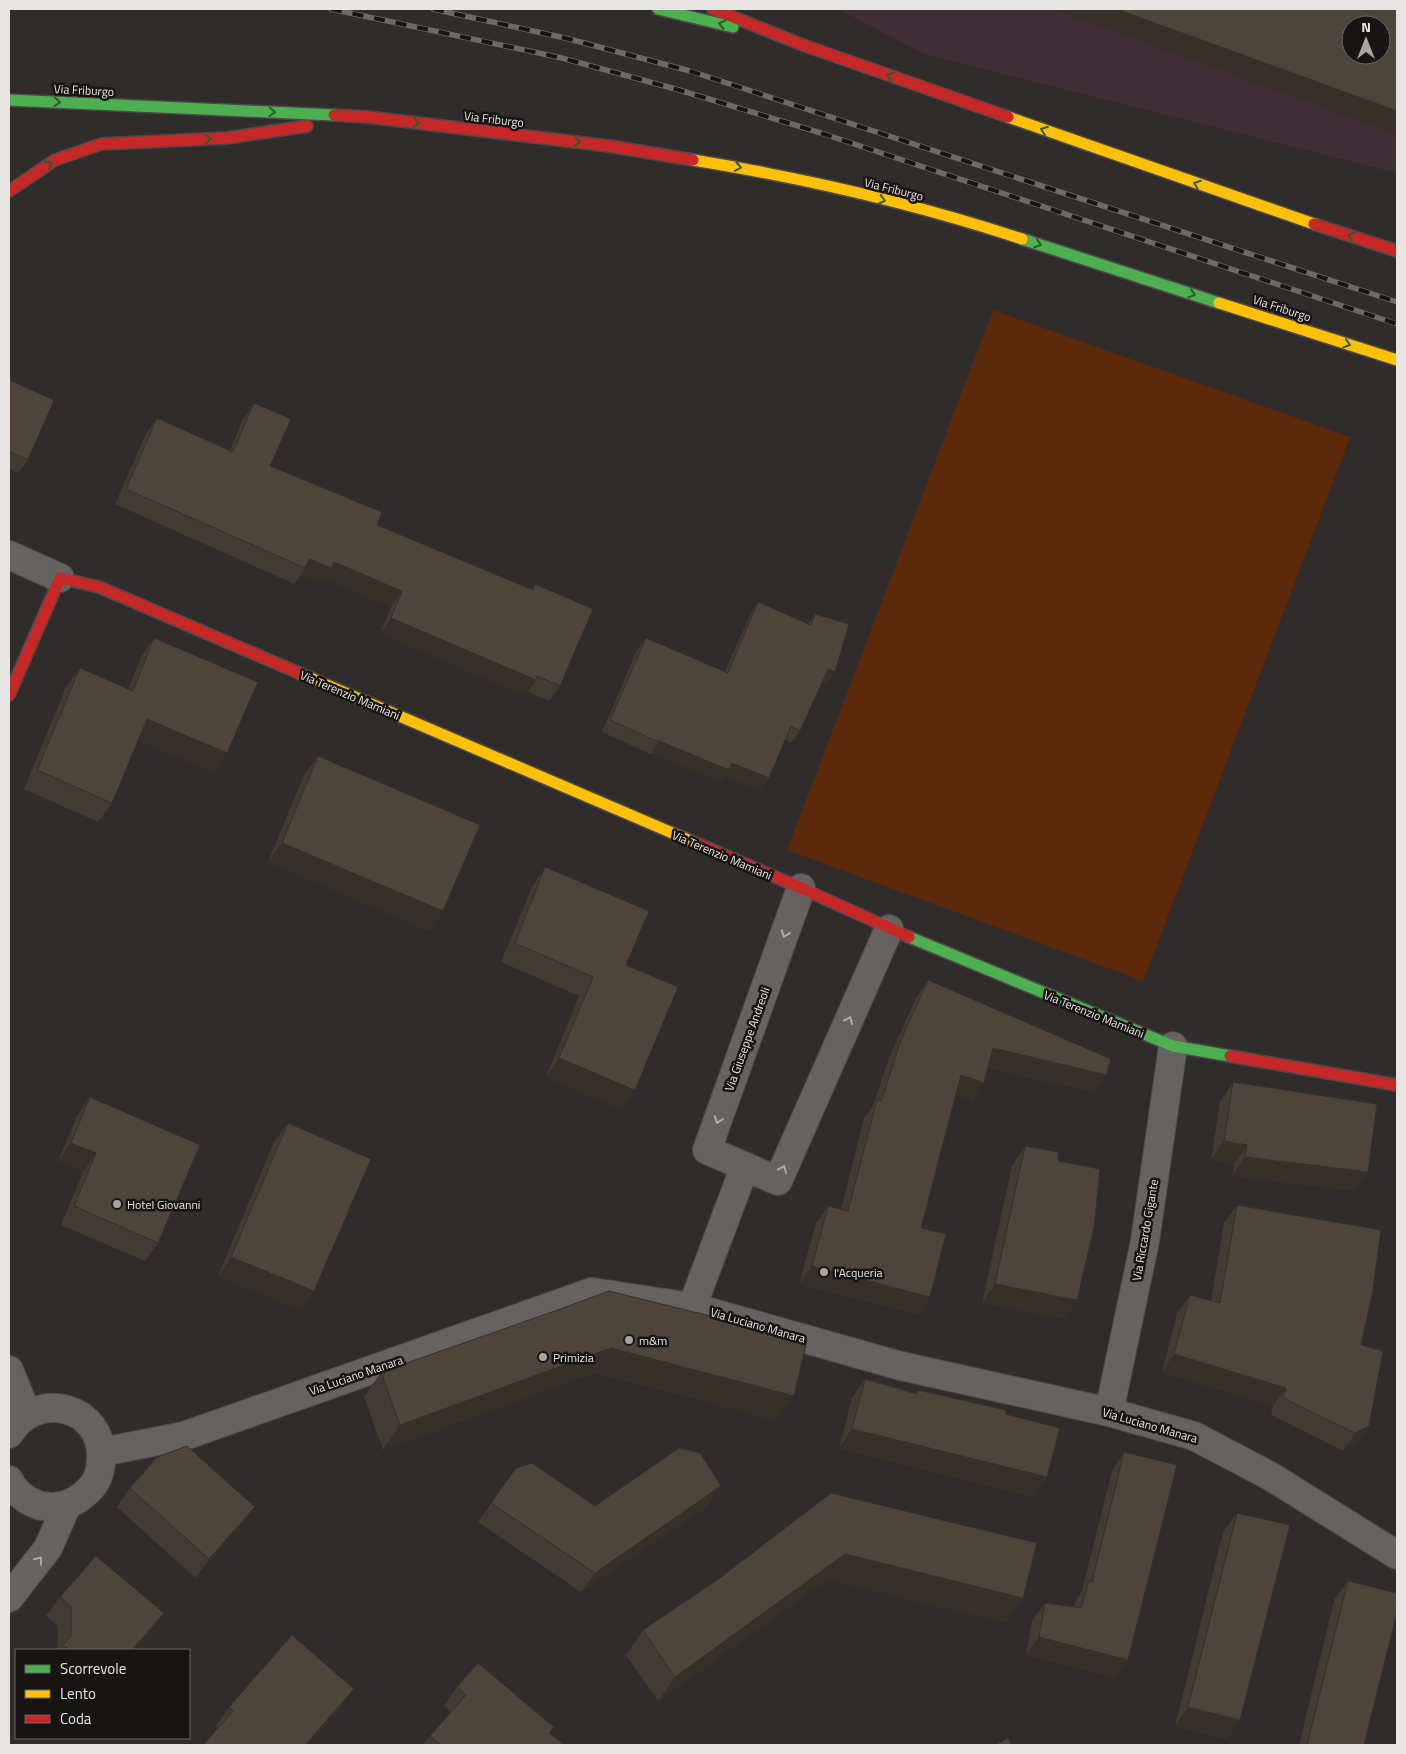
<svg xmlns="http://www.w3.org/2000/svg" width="1406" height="1754" font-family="'Titillium Web',sans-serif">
<rect width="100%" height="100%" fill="#302c2b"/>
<path fill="#3f2e35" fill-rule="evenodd" d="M838,9H1397V173L924,54ZM1351,25H1381V55H1351Z"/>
<path fill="#5d290b" d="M993,310L1350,437L1143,981L787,850Z"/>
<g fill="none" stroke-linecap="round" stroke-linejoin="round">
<g stroke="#4e4a49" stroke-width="30">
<path id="street" d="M9,555L60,578
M801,888L707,1150L778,1181L889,929
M692,1307L745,1166
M9,1370L27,1414
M1109,1412L1145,1241L1173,1046
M9,1434C37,1388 104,1407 101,1459C101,1471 97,1482 89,1490C79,1500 66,1507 52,1507C34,1507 17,1496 9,1480
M102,1452L184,1436L592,1292L692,1307L901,1366L1109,1412L1194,1436L1270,1476L1397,1555
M9,1598L48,1548L67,1505"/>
</g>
<g stroke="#4e4a49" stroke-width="14">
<path id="fast" d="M658,9L733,27
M9,100L334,115
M1022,239L1219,303
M909,937L1173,1046L1230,1056"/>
</g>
<g stroke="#4e4a49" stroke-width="14">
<path id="slow" d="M1008,117L1314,224
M693,160C803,178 916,204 1022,239
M1219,303L1397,360
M299,673L698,844"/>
</g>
<g stroke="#4e4a49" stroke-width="14">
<path id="jam" d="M713,9L803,45L1008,117
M334,115L368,117L609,146L693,160
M9,191L55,160L101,144L227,138L307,126
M1314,224L1397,251
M9,695L60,578L99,587L299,673
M698,844L801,888L909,937
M1230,1056L1397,1085"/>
</g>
<use href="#street" stroke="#656261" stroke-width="28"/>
<use href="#fast" stroke="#4caf50" stroke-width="11"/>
<use href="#slow" stroke="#ffc107" stroke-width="11"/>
<use href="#jam" stroke="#c62828" stroke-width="11"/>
<g stroke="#6c6968" stroke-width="5.5">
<path id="rail" d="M331,9L562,58L679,90L821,133L1397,324
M433,9L565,38L690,71L1397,302"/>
</g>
<use href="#rail" stroke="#171513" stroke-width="4" stroke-dasharray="11" stroke-linecap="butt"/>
</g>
<path fill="#423b32" d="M9,380L28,460L18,473L9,468Z
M254,403L270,466L377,525L531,589L535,584L560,686L549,701L527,692L525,696L380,633L391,607L324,578L320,583L301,575L294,584L115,504L146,434L157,418L230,450L243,419Z
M758,602L808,624L815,614L835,672L826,684L822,682L800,731L791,743L785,740L760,791L725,776L721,782L651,753L650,754L602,732L637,650L646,638L725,672L750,615Z
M154,638L214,773L138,740L112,803L98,822L24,789L66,687L80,668L128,689L141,657Z
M318,756L443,911L430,931L268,862L304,775Z
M545,867L626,965L621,1109L546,1077L579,996L501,962L532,887Z
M928,980L1106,1075L1093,1092L988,1068L972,1101L956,1095L921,1228L930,1297L918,1315L799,1284L816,1223L828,1206L841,1209L864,1118L873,1106L889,1058L916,998Z
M1233,1082L1368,1172L1355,1191L1232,1176L1234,1164L1211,1160L1220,1102Z
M90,1097L158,1243L145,1261L61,1225L83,1172L58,1161L77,1116Z
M288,1123L301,1310L218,1276L274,1142Z
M1025,1146L1058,1161L1077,1300L1064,1319L982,1303L1012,1166Z
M1237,1205L1361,1345L1369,1426L1357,1443L1343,1451L1271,1415L1273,1406L1162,1372L1177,1313L1190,1295L1211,1301L1224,1223Z
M555,1311L777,1420L593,1373L383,1450L364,1397L381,1372Z
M865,1379L915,1393L918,1390L1005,1414L1047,1477L1034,1497L839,1448L852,1398Z
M1124,1452L1116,1678L1026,1655L1032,1621L1045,1603L1074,1607L1076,1600L1082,1591L1112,1471Z
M516,1468L595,1506H708L581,1592L478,1522Z
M130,1488L242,1526L195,1578L117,1507Z
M831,1493L1023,1598L1006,1623L828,1579L658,1701L626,1655L643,1630L720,1578Z
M1237,1513L1240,1720L1227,1739L1175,1726L1223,1532Z
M1348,1581L1364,1745H1299L1334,1600Z
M60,1597L164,1613L150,1633L135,1650H58V1626L46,1616Z
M457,1687L550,1733L564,1745H423L430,1736L451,1712L444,1706Z
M229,1707L341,1708L308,1745H203L218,1728L216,1726Z"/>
<path fill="#363029" d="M1052,9H1116L1397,111V134Z
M309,559L334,562L402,591L391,607L324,578L320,583L301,575L305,568Z
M391,618L536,680L525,696L380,633Z
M828,669L835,672L826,684L819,681Z
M147,719L227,753L214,773L133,738Z
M659,741L732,763L769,778L760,791L725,776L721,782L651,753Z
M282,843L443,911L430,931L268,862Z
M993,1048L1106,1075L1093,1092L980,1066Z
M559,1058L635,1090L621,1109L546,1077Z
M961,1075L984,1083L972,1101L948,1093Z
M1224,1141L1247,1145L1234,1164L1211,1160Z
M71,1143L96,1153L83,1172L58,1161Z
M1245,1157L1368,1172L1355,1191L1232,1176Z
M231,1257L314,1291L301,1310L218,1276Z
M812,1266L930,1297L918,1315L799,1284Z
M995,1284L1077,1300L1064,1319L982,1303Z
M611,1348L794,1396L777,1420L593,1373L383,1450L400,1425Z
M1174,1354L1286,1388L1273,1406L1162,1372Z
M1369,1426L1357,1443L1343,1451L1355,1433Z
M852,1429L1047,1477L1034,1497L839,1448Z
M721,1486L708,1506L581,1592L595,1573Z
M255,1507L242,1526L195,1578L209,1559Z
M845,1554L1023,1598L1006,1623L828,1579L658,1701L675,1677Z
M164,1613L150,1633L135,1650H132Z
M1039,1637L1128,1660L1116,1678L1026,1655Z
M354,1689L341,1708L308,1745H305Z
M1188,1707L1240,1720L1227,1739L1175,1726Z"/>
<path fill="#4d453a" stroke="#363029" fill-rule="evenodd" d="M1116,9H1397V111ZM1351,25H1381V55H1351Z
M9,380L54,400L28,460L9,451Z
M254,403L291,419L270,466L382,512L377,525L533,590L535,584L593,609L560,686L537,676L536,680L391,618L402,591L334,562L331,568L309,559L305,568L126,489L157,418L233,452Z
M758,602L811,625L815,614L849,624L835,672L828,669L800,731L791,726L769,778L732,763L729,770L659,741V742L610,720L646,638L728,673Z
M154,638L258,682L227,753L147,719L112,803L37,770L80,668L133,691Z
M318,756L480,825L443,911L282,843Z
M545,867L649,911L626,965L678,987L635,1090L559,1058L593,977L515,943Z
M928,980L1111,1059L1106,1075L993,1048L984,1083L961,1075L921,1228L946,1234L930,1297L812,1266L828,1206L848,1211L877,1100L881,1101L901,1040Z
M1233,1082L1377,1104L1368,1172L1245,1157L1247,1145L1224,1141Z
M90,1097L200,1145L158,1243L74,1206L96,1153L71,1143Z
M288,1123L371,1159L314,1291L231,1257Z
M1025,1146L1059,1152L1058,1161L1100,1169L1094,1228L1077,1300L995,1284Z
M1237,1205L1381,1230L1373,1290L1361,1345L1383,1351L1369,1426L1355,1433L1283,1398L1286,1388L1174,1354L1190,1295L1220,1303Z
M609,1291L807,1340L794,1396L611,1348L400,1425L381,1372L555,1311Z
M865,1379L917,1394L918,1390L1006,1410L1005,1414L1060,1428L1047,1477L852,1429Z
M187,1446L255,1507L209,1559L130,1488L157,1457Z
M679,1448L700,1453L721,1486L595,1573L491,1503L516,1468L532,1463L595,1506Z
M1124,1452L1177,1465L1128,1660L1039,1637L1045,1603L1081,1608L1089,1581L1092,1582Z
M831,1493L1037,1543L1023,1598L845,1554L675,1677L643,1630L720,1578Z
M1237,1513L1290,1525L1240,1720L1188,1707Z
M96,1556L164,1613L132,1650H70L63,1645L71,1636V1607L60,1597Z
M1348,1581L1397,1593V1612L1364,1745H1307Z
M292,1635L354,1689L305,1745H206L204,1744L233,1711L229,1707Z
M478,1663L554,1727L549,1733L564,1745H441L430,1736L466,1695L457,1687Z
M1008,1738L1012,1745H995Z"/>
<defs><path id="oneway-chevron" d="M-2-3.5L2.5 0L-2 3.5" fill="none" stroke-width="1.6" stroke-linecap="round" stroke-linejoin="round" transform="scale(1.25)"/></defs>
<g stroke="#2f5a2e">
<use href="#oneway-chevron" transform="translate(722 24) rotate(-166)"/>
<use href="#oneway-chevron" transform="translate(890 76) rotate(-160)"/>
<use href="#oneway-chevron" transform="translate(57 102) rotate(3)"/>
<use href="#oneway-chevron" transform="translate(272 112) rotate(3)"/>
<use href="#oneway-chevron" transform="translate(416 123) rotate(7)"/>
<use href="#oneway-chevron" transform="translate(1044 130) rotate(-160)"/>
<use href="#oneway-chevron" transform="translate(208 139) rotate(-3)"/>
<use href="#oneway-chevron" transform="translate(577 142) rotate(7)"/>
<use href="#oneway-chevron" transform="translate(49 164) rotate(-31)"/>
<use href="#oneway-chevron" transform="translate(738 167) rotate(11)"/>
<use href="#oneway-chevron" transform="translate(1197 184) rotate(-160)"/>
<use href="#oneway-chevron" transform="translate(882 200) rotate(14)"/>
<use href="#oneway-chevron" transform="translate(1351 236) rotate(-162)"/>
<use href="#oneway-chevron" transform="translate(1038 244) rotate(18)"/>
<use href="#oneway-chevron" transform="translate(1192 294) rotate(18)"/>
<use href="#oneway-chevron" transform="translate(1347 344) rotate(18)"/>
</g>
<g stroke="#adaaa8">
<use href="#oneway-chevron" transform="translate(785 934) rotate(110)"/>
<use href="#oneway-chevron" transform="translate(849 1020) rotate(-66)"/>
<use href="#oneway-chevron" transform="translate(718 1120) rotate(110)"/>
<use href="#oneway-chevron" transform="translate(783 1169) rotate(-66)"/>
<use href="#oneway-chevron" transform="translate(39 1560) rotate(-52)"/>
</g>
<g fill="#a8a4a2" stroke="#171513" stroke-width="2">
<circle cx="117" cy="1204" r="5"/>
<circle cx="824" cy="1272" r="5"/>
<circle cx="629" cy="1340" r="5"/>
<circle cx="543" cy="1357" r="5"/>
</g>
<g text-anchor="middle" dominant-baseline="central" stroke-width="5" stroke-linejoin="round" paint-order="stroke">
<g font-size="12" fill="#e8e4e2" stroke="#171513">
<text transform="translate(84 90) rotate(3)">Via Friburgo</text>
<text transform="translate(494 119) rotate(7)">Via Friburgo</text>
<text transform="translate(894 189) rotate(14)">Via Friburgo</text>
<text transform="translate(1282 308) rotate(18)">Via Friburgo</text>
<text transform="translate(350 695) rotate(23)">Via Terenzio Mamiani</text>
<text transform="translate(722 855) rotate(23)">Via Terenzio Mamiani</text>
<text transform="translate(1094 1014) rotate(22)">Via Terenzio Mamiani</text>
<text transform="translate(747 1039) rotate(-70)">Via Giuseppe Andreoli</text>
<text transform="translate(1145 1230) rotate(-80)">Via Riccardo Gigante</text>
<text transform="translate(758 1325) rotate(16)">Via Luciano Manara</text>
<text transform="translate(356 1375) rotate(-19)">Via Luciano Manara</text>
<text transform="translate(1150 1425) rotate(16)">Via Luciano Manara</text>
</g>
<g font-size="12" fill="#e8e4e2" stroke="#171513" text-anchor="start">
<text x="127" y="1204">Hotel Giovanni</text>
<text x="834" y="1272">l'Acqueria</text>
<text x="639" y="1340">m&amp;m</text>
<text x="553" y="1357">Primizia</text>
</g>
</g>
<rect width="1406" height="1754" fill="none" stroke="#e8e4e2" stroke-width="20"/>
<rect x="15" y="1649" width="175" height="90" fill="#171513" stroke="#6b6866"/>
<rect x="25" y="1665" width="25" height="8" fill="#4caf50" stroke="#6b6866"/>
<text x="60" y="1674" font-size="15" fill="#e8e4e2">Scorrevole</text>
<rect x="25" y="1690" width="25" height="8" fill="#ffc107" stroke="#6b6866"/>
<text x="60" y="1699" font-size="15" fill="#e8e4e2">Lento</text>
<rect x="25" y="1715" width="25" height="8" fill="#c62828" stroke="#6b6866"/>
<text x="60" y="1724" font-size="15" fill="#e8e4e2">Coda</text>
<g transform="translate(1366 40)"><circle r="24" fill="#171513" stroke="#6b6866"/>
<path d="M0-4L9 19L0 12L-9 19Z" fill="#a8a4a2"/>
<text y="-8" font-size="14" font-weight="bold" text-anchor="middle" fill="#e8e4e2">N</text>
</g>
</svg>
